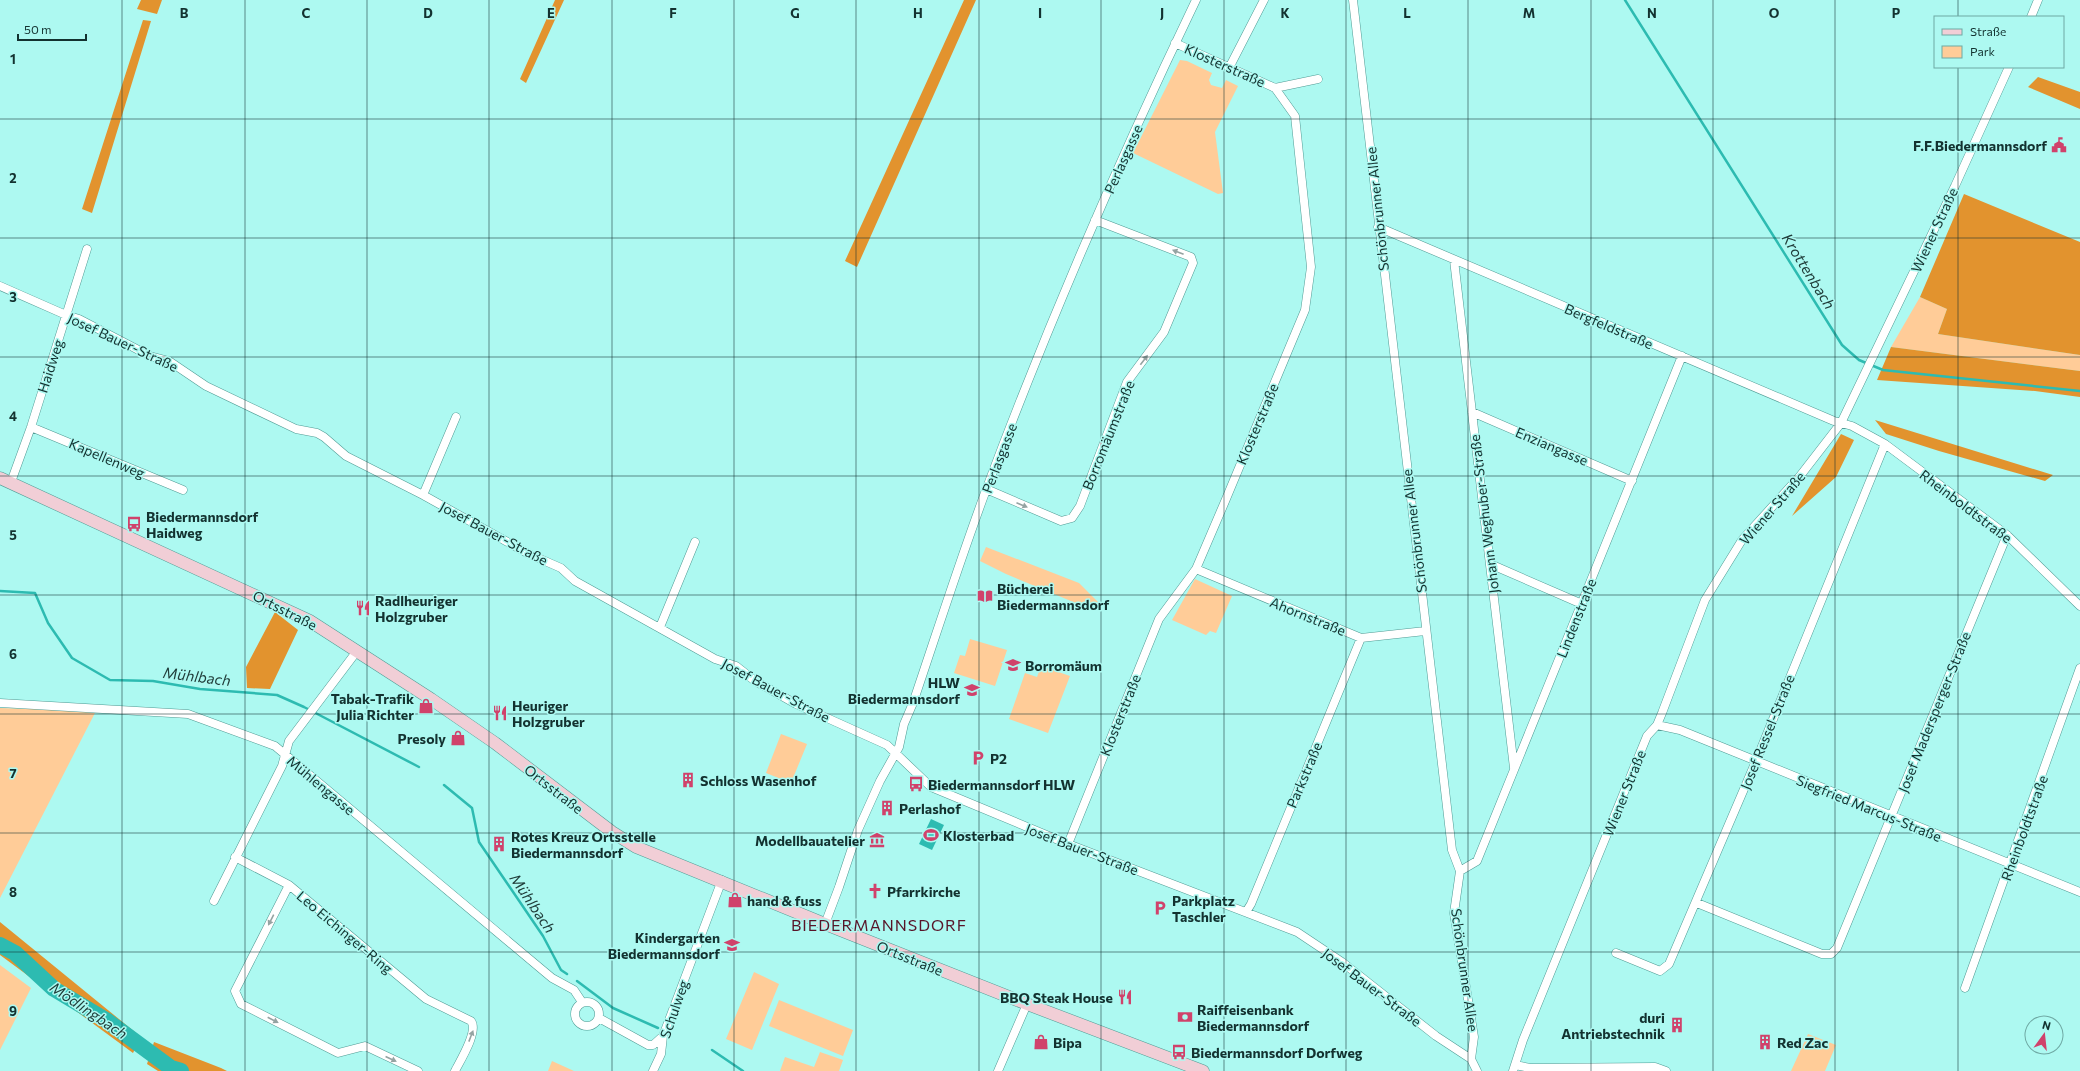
<svg xmlns="http://www.w3.org/2000/svg" width="2080" height="1071" font-family="Commissioner,sans-serif">
<rect width="100%" height="100%" fill="#adf9f1"/>
<path fill="#ffcc98" d="M1180,60L1187,61L1212,73L1209,80L1211,85L1222,88L1226,80L1238,86L1215,132L1223,193L1218,194L1133,153Z
M1920,297L1947,309L1938,334L2080,355V371L1891,347Z
M986,547L1079,583L1100,604L1095,611L1006,574L980,561Z
M1195,579L1232,596L1216,633L1210,631L1206,635L1172,620Z
M970,639L1007,650L995,686L954,673L960,655L965,656Z
M1041,666L1070,676L1048,733L1009,719L1025,673L1037,677Z
M0,708L96,711L0,898Z
M781,734L807,744L791,783L766,773Z
M0,965L31,988L0,1050Z
M754,972L779,984L752,1050L726,1039Z
M779,1000L853,1030L843,1056L769,1026Z
M1808,1034L1836,1045L1825,1071H1791Z
M820,1052L843,1060L839,1071H780L785,1057L814,1067Z
M552,1061L574,1071H548Z"/>
<path fill="#e2932e" d="M141,0H162L157,14L137,9Z
M555,0H564L526,83L520,79Z
M964,0H976L857,267L845,261Z
M143,20L151,21L92,213L82,209Z
M2038,77L2080,92V109L2028,87Z
M1964,194L2080,242V355L1938,334L1947,309L1920,297Z
M1891,347L2080,371V397L2035,391L1877,380Z
M1875,420L2053,475L2045,481L1939,451L1886,434Z
M1841,434L1854,440L1836,477L1792,516Z
M275,612L298,630L270,689L247,688L246,667Z
M0,922L141,1037L133,1053L0,955Z
M154,1042L221,1068L227,1071H158L147,1064Z"/>
<path fill="#2dbbb1" d="M931,819L944,825L932,850L919,844Z"/>
<g fill="none" stroke-linecap="round" stroke-linejoin="round">
<path stroke="#2dbbb1" stroke-width="2.5" d="M1625,0L1842,345L1859,360L1883,370L2080,391
M0,591L35,593L48,623L72,658L110,680L153,681L200,689L277,695L304,707L419,767
M444,785L472,808L479,842L543,936L561,970L567,974
M577,981L613,1008L658,1028
M712,1050L743,1071"/>
<path stroke="#2dbbb1" stroke-width="16" d="M0,945L15,953L54,989L106,1020L171,1068L181,1071"/>
<g stroke="#509b94" stroke-width="9">
<path id="street" d="M1353,0L1452,850L1460,871L1454,913L1474,1037L1471,1059
M2031,17L2038,0
M1229,68L1264,0
M1275,88L1318,79
M1378,227L1834,421L1852,426L1885,444L2007,535L2080,606
M1454,260L1514,768
M0,286L66,315L79,319L150,356L169,361L206,386L296,429L317,433L324,437L346,456L423,495L529,554L561,568L575,581L715,659L736,666L755,681L796,704L887,745L931,787L1068,844L1297,932L1342,962L1436,1036L1471,1059L1477,1071
M1472,412L1632,481
M31,427L183,490
M11,482L31,427L87,249
M986,489L1061,521L1072,518L1080,506L1127,382L1164,332L1193,263L1191,257L1095,220
M423,495L456,417
M1490,564L1582,604
M1196,569L1361,638L1425,631
M660,627L695,542
M0,703L188,714L275,746L552,978L574,990L582,1002
M1657,725L1680,730L2080,892
M1068,844L1159,619L1196,569L1226,499L1305,310L1311,267L1295,116L1275,88L1175,43
M235,857L289,885L426,999L471,1021C479,1031 460,1061 455,1071
M1460,871L1477,861L1682,356
M289,885L235,991L241,1004L338,1053L365,1046L418,1071
M214,901L282,766L289,741L357,651
M1697,903L1822,954H1831L1837,948L2007,535
M1246,912L1251,904L1361,638
M825,924L839,887L858,830L880,781L899,747L904,724L913,703C937,632 960,560 986,490C1048,324 1119,160 1196,0
M1616,953L1660,971L1669,964L1756,761L1885,444
M1965,988L2080,668
M575 1014a12 12 0 1 1 24 0a12 12 0 1 1-24 0Z
M599,1018L648,1045H653L663,1036
M1515,1065L1530,1068L1655,1067L1666,1071
M653,1071L661,1054L663,1036L722,880
M998,1071L1027,1004
M1513,1071L1523,1040L1647,736L1657,725L1662,713L1705,600L1742,540L1800,476L1841,423L1955,186L2009,67"/>
</g>
<g stroke="#509b94" stroke-width="13">
<path id="secondary" d="M0,478L310,621L431,699L495,743L612,832L636,847L825,924L1027,1004L1203,1071"/>
</g>
<use href="#street" stroke="#fff" stroke-width="8"/>
<use href="#secondary" stroke="#f1ced6" stroke-width="12"/>
</g>
<defs><path id="oneway-solid" d="M-6-.8H1V-3.2L6.5 0L1 3.2V.8H-6Z"/></defs>
<g fill="#95a3a2">
<use href="#oneway-solid" transform="translate(1178 252) rotate(-159)"/>
<use href="#oneway-solid" transform="translate(1144 360) rotate(-53)"/>
<use href="#oneway-solid" transform="translate(1022 505) rotate(23)"/>
<use href="#oneway-solid" transform="translate(271 920) rotate(117)"/>
<use href="#oneway-solid" transform="translate(273 1020) rotate(27)"/>
<use href="#oneway-solid" transform="translate(471 1036) rotate(-69)"/>
<use href="#oneway-solid" transform="translate(391 1059) rotate(25)"/>
</g>
<path fill="none" stroke="#133230" stroke-width="1" stroke-opacity="0.55" d="M122,0V1071M245,0V1071M367,0V1071M489,0V1071M612,0V1071M734,0V1071M856,0V1071M979,0V1071M1101,0V1071M1224,0V1071M1346,0V1071M1468,0V1071M1591,0V1071M1713,0V1071M1835,0V1071M1958,0V17M1958,67V1071M0,119H2080M0,238H2080M0,357H2080M0,476H2080M0,595H2080M0,714H2080M0,833H2080M0,952H2080"/>
<defs>
<g id="civic-bare" transform="scale(1.2)"><path d="M-.6-6.5H3V-4.5H.6V-3L4-1V1h2V6H-6V1h2V-1L-.6-3ZM-1.2 2.5V6h2.4V2.5Z" fill="#d0426b" stroke="#adf9f1" stroke-width="2.5" paint-order="stroke"/></g>
<g id="bus-bare" transform="scale(1.2)"><path d="M-5-6H5V4H4V6H2V4H-2V6H-4V4H-5ZM-3.5-4V0h7V-4ZM-3.5 1.2v1.5H-2V1.2ZM2 1.2v1.5H3.5V1.2Z" fill="#d0426b" stroke="#adf9f1" stroke-width="2.5" paint-order="stroke"/></g>
<g id="library-bare" transform="scale(1.2)"><path d="M-6-4Q-3-5.5-.7-3.5V5Q-3 3-6 4ZM6-4Q3-5.5 .7-3.5V5Q3 3 6 4Z" fill="#d0426b" stroke="#adf9f1" stroke-width="2.5" paint-order="stroke"/></g>
<g id="restaurant-bare" transform="scale(1.2)"><path d="M-5-6h1v4h1v-4h1v4h1v-4h1v5L-1.5 .5V6h-2V.5L-5-1ZM5-6V6H3V1.5H1.5Q1.5-4 5-6Z" fill="#d0426b" stroke="#adf9f1" stroke-width="2.5" paint-order="stroke"/></g>
<g id="school-bare" transform="scale(1.2)"><path d="M0-5L7-2L0 1L-7-2ZM-4 1L0 2.5L4 1V4Q0 6-4 4Z" fill="#d0426b" stroke="#adf9f1" stroke-width="2.5" paint-order="stroke"/></g>
<g id="shop-bare" transform="scale(1.2)"><path d="M-5-2.5h2.3a2.7 3.5 0 0 1 5.4 0H5L5.5 6h-11ZM-1.5-2.5h3a1.5 2.3 0 0 0-3 0Z" fill="#d0426b" stroke="#adf9f1" stroke-width="2.5" paint-order="stroke"/></g>
<g id="parking-bare" transform="scale(1.2)"><path d="M-3.5-5.5H1a3.5 3.5 0 0 1 0 7H-1V5.5H-3.5ZM-1-3.4V-.6H.8a1.4 1.4 0 0 0 0-2.8Z" fill="#d0426b" stroke="#adf9f1" stroke-width="2.5" paint-order="stroke"/></g>
<g id="building-bare" transform="scale(1.2)"><path d="M-4-6H4V6H1V3H-1V6H-4ZM-2.5-4.3h1.7v1.8h-1.7ZM.8-4.3h1.7v1.8H.8ZM-2.5-1h1.7V.8h-1.7ZM.8-1h1.7V.8H.8Z" fill="#d0426b" stroke="#adf9f1" stroke-width="2.5" paint-order="stroke"/></g>
<g id="stadium-bare" transform="scale(1.2)"><path d="M0-5a6.5 5 0 1 0 0 10a6.5 5 0 1 0 0-10ZM-3.5-1.8h7v3.6h-7Z" fill="#d0426b" stroke="#adf9f1" stroke-width="2.5" paint-order="stroke"/></g>
<g id="museum-bare" transform="scale(1.2)"><path d="M0-6L6-3V-2H-6V-3ZM-5-1h2V3h-2ZM-1-1h2V3h-2ZM3-1h2V3H3ZM-6 4H6V6H-6Z" fill="#d0426b" stroke="#adf9f1" stroke-width="2.5" paint-order="stroke"/></g>
<g id="church-bare" transform="scale(1.2)"><path d="M-1.2-6h2.4v3.5h3.3v2.4h-3.3V6h-2.4V-.1h-3.3v-2.4h3.3Z" fill="#d0426b" stroke="#adf9f1" stroke-width="2.5" paint-order="stroke"/></g>
<g id="bank-bare" transform="scale(1.2)"><path d="M-6-4H6V4H-6ZM0-2.3a2.3 2.3 0 1 0 0 4.6a2.3 2.3 0 1 0 0-4.6Z" fill="#d0426b" stroke="#adf9f1" stroke-width="2.5" paint-order="stroke"/></g>
</defs>
<g fill-rule="evenodd">
<use href="#civic-bare" x="2059" y="145"/>
<use href="#bus-bare" x="134" y="524"/>
<use href="#library-bare" x="985" y="596"/>
<use href="#restaurant-bare" x="363" y="608"/>
<use href="#school-bare" x="1013" y="665"/>
<use href="#school-bare" x="972" y="690"/>
<use href="#shop-bare" x="426" y="706"/>
<use href="#restaurant-bare" x="500" y="713"/>
<use href="#shop-bare" x="458" y="738"/>
<use href="#parking-bare" x="978" y="758"/>
<use href="#building-bare" x="688" y="780"/>
<use href="#bus-bare" x="916" y="784"/>
<use href="#building-bare" x="887" y="808"/>
<use href="#stadium-bare" x="931" y="835"/>
<use href="#museum-bare" x="877" y="840"/>
<use href="#building-bare" x="499" y="844"/>
<use href="#church-bare" x="875" y="891"/>
<use href="#shop-bare" x="735" y="900"/>
<use href="#parking-bare" x="1160" y="908"/>
<use href="#school-bare" x="732" y="945"/>
<use href="#restaurant-bare" x="1125" y="997"/>
<use href="#bank-bare" x="1185" y="1017"/>
<use href="#building-bare" x="1677" y="1025"/>
<use href="#shop-bare" x="1041" y="1042"/>
<use href="#building-bare" x="1765" y="1042"/>
<use href="#bus-bare" x="1179" y="1052"/>
</g>
<g text-anchor="middle" dominant-baseline="central" stroke-width="3" stroke-linejoin="round" paint-order="stroke">
<g font-size="14" fill="#133230" stroke="#adf9f1">
<text transform="translate(1225 65) rotate(24)">Klosterstraße</text>
<text transform="translate(1123 159) rotate(-66)">Perlasgasse</text>
<text transform="translate(1377 209) rotate(-96)">Schönbrunner Allee</text>
<text transform="translate(1934 230) rotate(-65)">Wiener Straße</text>
<text transform="translate(1609 326) rotate(23)">Bergfeldstraße</text>
<text transform="translate(123 342) rotate(25)">Josef Bauer-Straße</text>
<text transform="translate(50 366) rotate(-72)">Haidweg</text>
<text transform="translate(1257 424) rotate(-67)">Klosterstraße</text>
<text transform="translate(1108 435) rotate(-68)">Borromäumstraße</text>
<text transform="translate(1552 446) rotate(23)">Enziangasse</text>
<text transform="translate(107 458) rotate(23)">Kapellenweg</text>
<text transform="translate(999 458) rotate(-69)">Perlasgasse</text>
<text transform="translate(1966 506) rotate(37)">Rheinboldtstraße</text>
<text transform="translate(1772 508) rotate(-49)">Wiener Straße</text>
<text transform="translate(1484 514) rotate(-97)">Johann Weghuber-Straße</text>
<text transform="translate(1414 531) rotate(-97)">Schönbrunner Allee</text>
<text transform="translate(494 533) rotate(28)">Josef Bauer-Straße</text>
<text transform="translate(285 610) rotate(27)">Ortsstraße</text>
<text transform="translate(1308 616) rotate(22)">Ahornstraße</text>
<text transform="translate(1576 618) rotate(-68)">Lindenstraße</text>
<text transform="translate(776 690) rotate(28)">Josef Bauer-Straße</text>
<text transform="translate(1934 712) rotate(-68)">Josef Madersperger-Straße</text>
<text transform="translate(1120 715) rotate(-68)">Klosterstraße</text>
<text transform="translate(1767 732) rotate(-68)">Josef Ressel-Straße</text>
<text transform="translate(1304 775) rotate(-67)">Parkstraße</text>
<text transform="translate(321 785) rotate(40)">Mühlengasse</text>
<text transform="translate(554 789) rotate(38)">Ortsstraße</text>
<text transform="translate(1624 793) rotate(-68)">Wiener Straße</text>
<text transform="translate(1869 808) rotate(22)">Siegfried Marcus-Straße</text>
<text transform="translate(2024 828) rotate(-70)">Rheinboldtstraße</text>
<text transform="translate(1082 849) rotate(21)">Josef Bauer-Straße</text>
<text transform="translate(345 932) rotate(40)">Leo Eichinger-Ring</text>
<text transform="translate(910 958) rotate(22)">Ortsstraße</text>
<text transform="translate(1465 970) rotate(82)">Schönbrunner Allee</text>
<text transform="translate(1372 987) rotate(37)">Josef Bauer-Straße</text>
<text transform="translate(674 1009) rotate(-71)">Schulweg</text>
</g>
<g font-size="14" font-weight="bold" fill="#133230" stroke="#adf9f1" text-anchor="start">
<text x="2047" y="145" text-anchor="end">F.F.Biedermannsdorf</text>
<text x="146" y="516">Biedermannsdorf<tspan x="146" dy="16">Haidweg</tspan></text>
<text x="997" y="588">Bücherei<tspan x="997" dy="16">Biedermannsdorf</tspan></text>
<text x="375" y="600">Radlheuriger<tspan x="375" dy="16">Holzgruber</tspan></text>
<text x="1025" y="665">Borromäum</text>
<text x="960" y="682" text-anchor="end">HLW<tspan x="960" dy="16">Biedermannsdorf</tspan></text>
<text x="414" y="698" text-anchor="end">Tabak-Trafik<tspan x="414" dy="16">Julia Richter</tspan></text>
<text x="512" y="705">Heuriger<tspan x="512" dy="16">Holzgruber</tspan></text>
<text x="446" y="738" text-anchor="end">Presoly</text>
<text x="990" y="758">P2</text>
<text x="700" y="780">Schloss Wasenhof</text>
<text x="928" y="784">Biedermannsdorf HLW</text>
<text x="899" y="808">Perlashof</text>
<text x="943" y="835">Klosterbad</text>
<text x="511" y="836">Rotes Kreuz Ortsstelle<tspan x="511" dy="16">Biedermannsdorf</tspan></text>
<text x="865" y="840" text-anchor="end">Modellbauatelier</text>
<text x="887" y="891">Pfarrkirche</text>
<text x="747" y="900">hand &amp; fuss</text>
<text x="1172" y="900">Parkplatz<tspan x="1172" dy="16">Taschler</tspan></text>
<text x="720" y="937" text-anchor="end">Kindergarten<tspan x="720" dy="16">Biedermannsdorf</tspan></text>
<text x="1113" y="997" text-anchor="end">BBQ Steak House</text>
<text x="1197" y="1009">Raiffeisenbank<tspan x="1197" dy="16">Biedermannsdorf</tspan></text>
<text x="1665" y="1017" text-anchor="end">duri<tspan x="1665" dy="16">Antriebstechnik</tspan></text>
<text x="1053" y="1042">Bipa</text>
<text x="1777" y="1042">Red Zac</text>
<text x="1191" y="1052">Biedermannsdorf Dorfweg</text>
</g>
<g font-size="15" font-style="italic" fill="#203d3a" stroke="#adf9f1">
<text transform="translate(1809 271) rotate(58)">Krottenbach</text>
<text transform="translate(197 676) rotate(7)">Mühlbach</text>
<text transform="translate(533 903) rotate(56)">Mühlbach</text>
<text transform="translate(89 1010) rotate(34)">Mödlingbach</text>
</g>
<g font-size="16" letter-spacing="1" fill="#581428" stroke="#adf9f1">
<text x="879" y="924">BIEDERMANNSDORF</text>
</g>
</g>
<g font-size="13" text-anchor="middle" font-weight="bold" fill="#133230" stroke="#adf9f1" stroke-width="3" stroke-linejoin="round" paint-order="stroke">
<text x="184" y="18">B</text>
<text x="306" y="18">C</text>
<text x="428" y="18">D</text>
<text x="551" y="18">E</text>
<text x="673" y="18">F</text>
<text x="795" y="18">G</text>
<text x="918" y="18">H</text>
<text x="1040" y="18">I</text>
<text x="1162" y="18">J</text>
<text x="1285" y="18">K</text>
<text x="1407" y="18">L</text>
<text x="1529" y="18">M</text>
<text x="1652" y="18">N</text>
<text x="1774" y="18">O</text>
<text x="1896" y="18">P</text>
<text x="13" y="64">1</text>
<text x="13" y="183">2</text>
<text x="13" y="302">3</text>
<text x="13" y="421">4</text>
<text x="13" y="540">5</text>
<text x="13" y="659">6</text>
<text x="13" y="778">7</text>
<text x="13" y="897">8</text>
<text x="13" y="1016">9</text>
</g>
<rect x="1934" y="16" width="130" height="52" fill="#adf9f1" stroke="#6fa9a4"/>
<rect x="1942" y="29" width="20" height="6" fill="#f1ced6" stroke="#6fa9a4"/>
<text x="1970" y="36" font-size="12" fill="#133230">Straße</text>
<rect x="1942" y="46" width="20" height="12" fill="#ffcc98" stroke="#6fa9a4"/>
<text x="1970" y="56" font-size="12" fill="#133230">Park</text>
<g transform="translate(2044 1035) rotate(15)"><circle r="19" fill="#adf9f1" stroke="#6fa9a4"/>
<path d="M0-3L7 15L0 10L-7 15Z" fill="#d0426b"/>
<text y="-6" font-size="11" font-weight="bold" text-anchor="middle" fill="#133230">N</text>
</g>
<path d="M18 34v6h68v-6" fill="none" stroke="#133230" stroke-width="2"/>
<text x="24" y="34" font-size="12" fill="#133230" stroke="#adf9f1" stroke-width="3" paint-order="stroke">50 m</text>
</svg>
